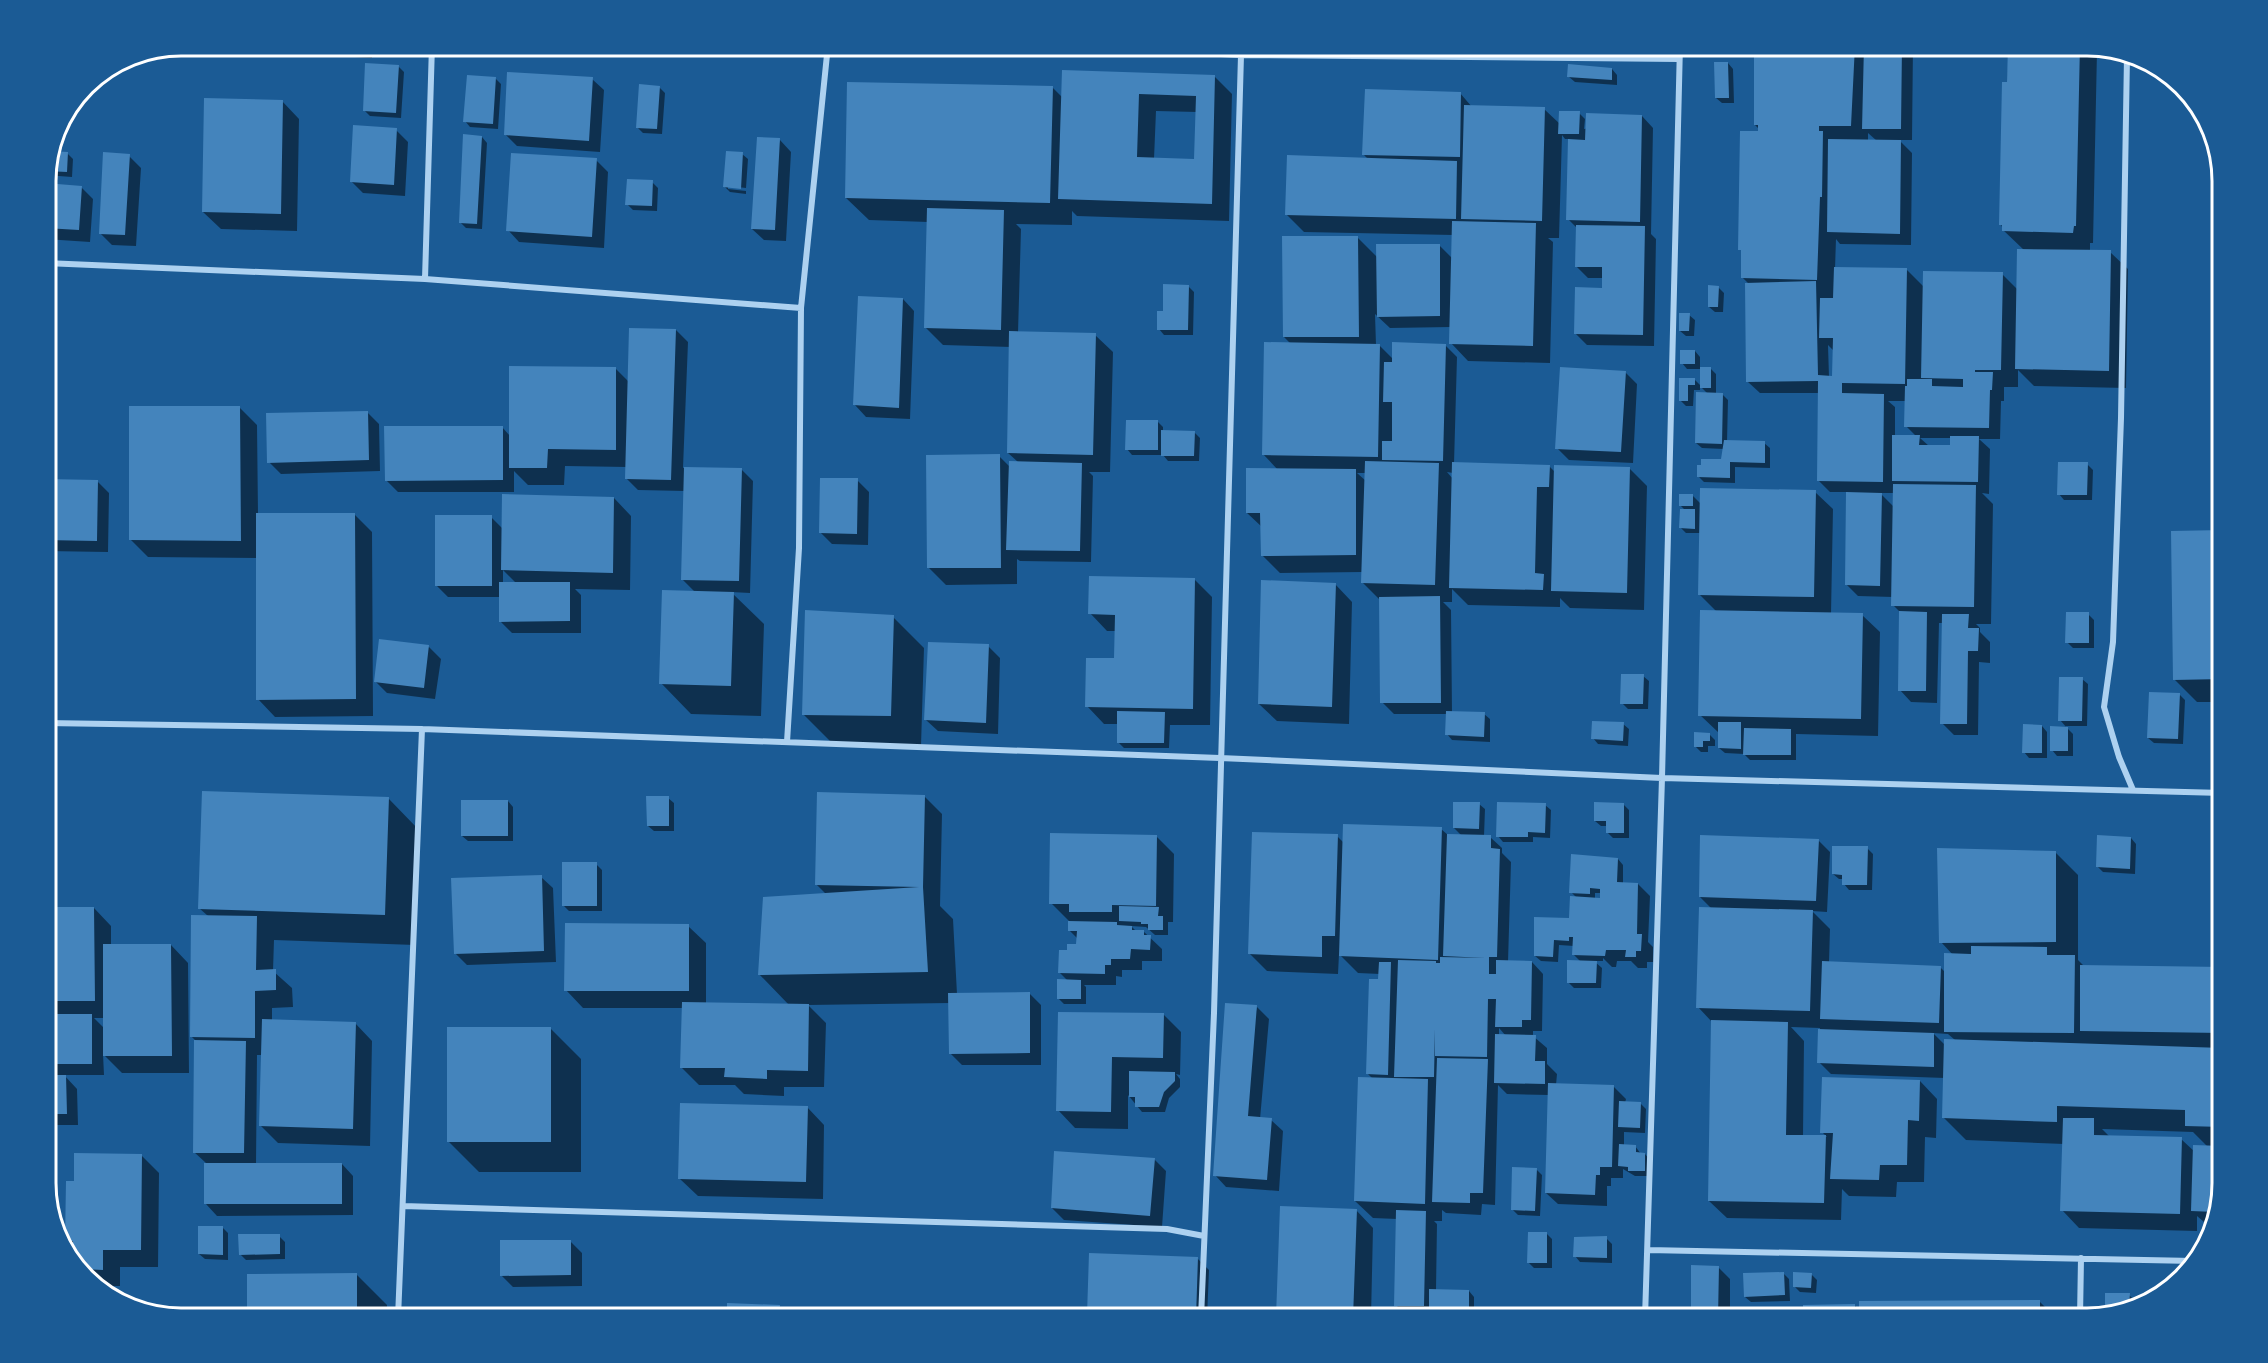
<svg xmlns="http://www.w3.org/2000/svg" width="2268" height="1363" font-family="'Alegreya Sans',sans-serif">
<rect width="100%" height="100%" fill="#1b5b95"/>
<path fill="#0007" fill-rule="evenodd" d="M242,45H372V58L248,51Z
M1756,45H1913L1912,140H1899L1912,153L1911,245L1840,244L1836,239L1835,269L1907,270L1924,287L2002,274L2018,290L2024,250L2003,230L2001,224L2009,45H2087L2094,47L2097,51L2093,243H2090V251L2110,252L2128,269L2126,388L2034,386L2018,370V387H2004V401H2001L2000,439H1979L1990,449L1989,494L1982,493L1993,504L1991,624H1976L1980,628V632L1990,642V663L1979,662L1978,735H1954L1942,723L1944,623H1939L1937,703L1911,702L1900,690L1901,613L1893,605V597L1858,596L1846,584L1848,492H1830L1818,480L1820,393H1760L1748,382L1749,284L1742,277L1743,252L1740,249L1759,132V129L1755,125ZM1868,133L1877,141H1868ZM1828,345L1834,351V377H1829ZM1888,401H1906V426L1916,436H1895V407ZM1920,438H1952L1951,447L1929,446ZM1880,493H1895V508Z
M1728,63L1733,69L1734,103H1722L1716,98Z
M398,66L404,72L401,118L370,116L364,110Z
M1612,69L1617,75V85L1575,82L1569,77Z
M1215,77L1232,94L1229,221L1077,216L1072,211V225L1016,224L1021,229L1018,333L1095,335L1113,352L1110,472H1089L1093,476L1091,562L1020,561L1017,559V584L946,585L929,568L999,456L1010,467L1018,462L1008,453L1011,347L943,345L925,327L928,222L869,220L846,198L1052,87L1063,98ZM1156,111L1197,112L1195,160L1154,159Z
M495,78L501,84L498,129L470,127L465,121Z
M592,79L604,90L600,152L517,146L505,134Z
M659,87L665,93L662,134L643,133L638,128Z
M1460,93L1472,107L1544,109L1560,124L1579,113L1585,119L1584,129L1642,116L1653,128L1651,234L1656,239L1654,346L1587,345L1575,333L1603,289V278H1588L1576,266L1577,228L1568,219L1570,139H1565L1562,135L1559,238H1548L1553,242L1550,363L1468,361L1451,343V327L1390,328L1375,314L1376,345H1379L1393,359L1445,345L1457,357L1454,464L1549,466L1555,472L1629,468L1647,486L1644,610L1570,608L1560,598V607L1468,605L1452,589V602H1443L1451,610L1452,713L1484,714L1490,719V742L1452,740L1447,734V714H1394L1382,702L1380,600L1362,582L1363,572L1280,573L1262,555V527L1247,513L1278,470L1263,454L1291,344L1284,337L1357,237L1378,258L1439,245L1453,259V235L1304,232L1286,214L1369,160L1364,155ZM1447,472L1453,473V479ZM1357,473H1366V481Z
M282,101L299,119L297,231L221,229L203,212Z
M396,130L408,142L405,196L363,193L351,181Z
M482,137L487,143L482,229L466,228L460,222Z
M780,140L791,152L786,241L764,240L752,229Z
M50,152L67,153L73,159L72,177L45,175Z
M742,154L748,159L746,188L728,186V189L746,191V194L730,192L725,187Z
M129,156L141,168L136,246L112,245L100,233Z
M596,160L608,172L604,248L519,242L508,230Z
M652,182L658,188L657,211L633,210L627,204Z
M45,185L81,187L93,199L90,242L45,239Z
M1188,286L1194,292L1193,335H1164L1159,329L1164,312Z
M1718,287L1724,293L1723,312H1715L1709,307Z
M903,299L914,311L910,419L866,417L855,405Z
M1689,315L1695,320L1694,336H1686L1680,331Z
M676,330L688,342L683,468L741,469L753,481L750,593L731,592L764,624L761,716L691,714L661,683L696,593L682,579L685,491L638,490L626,478L627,467L565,466L564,485H528L514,471V492H398L386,480L502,427L510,436L616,369L629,382Z
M1695,351L1700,357V369H1711L1716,374V394H1722L1728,400L1727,442L1764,443L1770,448V468L1735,467V483L1704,482L1699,477L1723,461L1724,449L1702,448L1696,443L1708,394L1700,386V390H1694L1693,406H1686L1680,400L1681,379H1694L1702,387V369H1687L1682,363Z
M1625,372L1637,384L1633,463L1569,460L1557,448Z
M240,408L257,425L258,514H354L372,532L373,716L275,717L258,699L257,558L148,557L130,539Z
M367,412L379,424L380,471L281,474L269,462Z
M1158,422L1163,427V431L1194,432L1200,438L1199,461H1168L1163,455H1132L1127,449Z
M2087,464L2093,470L2092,500H2064L2059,494Z
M45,480L97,481L109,493L108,552L45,551Z
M857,480L869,492L868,545L832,544L820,532Z
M1815,492L1833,509L1831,614L1862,615L1880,632L1878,736L1796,734V760H1750L1744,754L1725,753L1719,748V733L1700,715L1717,612L1699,594L1700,533H1686L1681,528L1685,510L1680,505L1693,496L1701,504Z
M614,498L631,516L630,590L575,589L581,595V633H512L501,622V597H448L437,586L491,517L503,529ZM503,570L516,583H503Z
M2223,531V702H2197L2174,679Z
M1194,579L1212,597L1210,725H1170L1169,748H1124L1118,742V724H1104L1087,706L1115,660L1116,631H1107L1090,613Z
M1335,584L1352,602L1349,724L1277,721L1259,704Z
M2088,614L2094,620V648H2073L2067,642Z
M893,617L924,648L921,746L834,745L804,715Z
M988,646L1000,658L998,734L938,731L926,720Z
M429,647L441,659L435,699L387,693L375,681Z
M1643,676L1649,681L1648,709H1628L1622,703Z
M2082,679L2088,684L2087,726H2065L2073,734V756H2057L2052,750L2067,728L2060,720Z
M2180,695L2185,700L2183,744L2154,743L2148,738Z
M1623,724L1629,729L1628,746L1598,744L1593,738Z
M2042,726L2047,732V758H2029L2024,752Z
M1710,735L1715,740V746H1708V752H1701L1695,746Z
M925,797L942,814L940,906L953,919L957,994L1029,993L1041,1005V1065H962L950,1053V1003L808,1005L826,1023L824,1087H784V1096L744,1094L735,1085H699L681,1067L683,1008H583L566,990L688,926L706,943V1004L790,1006L759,974L827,895L816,884Z
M668,798L674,803V831H654L648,826Z
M389,799L419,830L415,945L274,940L273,971L292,988L293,1007L272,1008V1021L355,1023L372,1041L370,1146L278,1143L261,1126L262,1055H257L256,1164H342L353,1176V1215L217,1216L206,1204V1163L194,1152L196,1041L191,1036L208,916L199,908Z
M508,801L513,807V841H468L462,836Z
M1479,804L1485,809L1484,836L1490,837L1502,848V853L1511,862L1508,962H1532L1543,974L1542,1031H1533V1036L1547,1048V1064L1557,1074L1556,1085L1614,1087L1626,1099L1625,1103L1641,1104L1646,1109L1645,1133L1624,1132V1146H1635L1641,1154H1645L1650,1160V1176H1635L1623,1169V1178H1611V1186H1607V1206L1558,1204L1546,1193L1549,1095L1507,1094L1498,1085L1495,1205L1482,1204L1481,1215L1446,1213L1442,1210V1221H1434L1437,1224L1436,1290L1469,1291L1474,1297V1313L1436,1312L1435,1317H1408L1396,1305L1397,1219L1373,1218L1355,1201L1373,1079L1368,1074L1380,974L1358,973L1339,954L1338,974L1267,971L1250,954L1337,836L1344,843L1441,829L1448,835L1462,836L1454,828ZM1499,1028L1506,1036H1499Z
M1623,804L1629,810V838H1613L1607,832L1608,826H1601L1595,821Z
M1545,805L1551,810L1550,838L1533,837V842H1503L1498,836Z
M1156,836L1174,854L1173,922H1168V935H1155L1146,927L1131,926L1136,931H1143L1162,949V961H1142V970H1122V977L1116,976V985H1084L1086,987V1004H1064L1058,998L1068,981L1060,973L1069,951L1078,945V939L1069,930V921L1051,903Z
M2131,838L2136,844L2135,874L2103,872L2097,866Z
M1818,840L1830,852L1827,912L1812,911L1830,929L1829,963L1940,967L1946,973L1953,955L1941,942L2056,853L2078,875V960L2085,967L2223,968V1183L2212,1223L2204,1222L2197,1216V1231L2079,1228L2062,1210L2064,1144L1966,1140L1944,1118L1945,1078L1831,1074L1819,1062L1820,1028L1791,1027L1804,1041L1803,1136L1827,1137L1822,1132L1920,1081L1937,1099L1936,1138L1925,1137L1924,1182H1897L1896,1197L1849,1196L1842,1189L1841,1220L1727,1218L1709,1201L1712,1022L1698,1007L1712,909L1700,897ZM1933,1033L1948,1034L1955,1040L1946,1046ZM2102,1129L2193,1132L2208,1147L2195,1152L2181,1139L2110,1137Z
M1867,848L1873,854L1872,890H1849L1844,884V879H1839L1833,874Z
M1618,859L1623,865V884H1638L1650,896L1648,942L1653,947V962H1647V968H1638L1631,961H1617L1616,967H1612L1603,958V961H1594L1602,968L1601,988H1574L1568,982L1581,962L1573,954L1574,946L1559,945L1558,962L1541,961L1535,956L1571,919L1577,898L1571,892ZM1595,893H1602L1601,902L1595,899Z
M596,864L602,870V911H569L563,905Z
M541,877L553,888L556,962L467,965L455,953Z
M45,908H94L111,926V945H171L188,963L189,1073H122L103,1054L104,1075H64L77,1089L78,1125H45ZM94,1018H105V1029Z
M1257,1007L1269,1019L1260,1119L1271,1120L1283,1131L1279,1191L1226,1187L1215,1175Z
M1060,1013L1164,1015L1181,1032L1180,1075L1176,1074L1180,1079V1087L1169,1098L1165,1112H1142L1128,1095V1129L1075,1128L1058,1110Z
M551,1029L581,1059V1172H479L448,1141Z
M807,1107L824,1125L823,1199L698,1196L680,1179Z
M142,1156L159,1173L158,1267H120V1286H99L74,1261V1248L67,1240L75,1183Z
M1154,1159L1166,1171L1162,1227L1064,1220L1052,1208Z
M1536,1169L1542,1175L1540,1216L1518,1215L1512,1209Z
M1356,1210L1373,1228L1371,1318H1280L1278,1316Z
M222,1227L228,1233V1260L205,1259L199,1254Z
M1547,1234L1552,1239V1268H1534L1528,1262Z
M279,1236L285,1242V1259L246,1260L240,1254Z
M1606,1238L1612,1244V1263L1580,1262L1575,1256Z
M570,1241L582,1253V1286L513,1287L501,1275Z
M1197,1258L1209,1270L1207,1318H1092L1088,1314Z
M1718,1267L1730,1279V1318H1693Z
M1783,1273L1789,1279L1790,1301L1751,1302L1745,1297Z
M1811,1274L1817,1280L1816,1293L1800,1292L1795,1287Z
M357,1275L387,1305V1318H249Z
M2107,1294L2129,1295L2137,1303V1299H2156L2106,1313Z
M2039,1301L2056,1318H1805L1855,1306L1860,1311Z
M779,1307L790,1318H728Z
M704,1310L710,1318H662Z"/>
<path fill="#4484bc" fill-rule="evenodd" d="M1754,45H1855L1851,126H1819V131H1823L1822,197H1820L1817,280L1741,278V250H1738L1740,131H1758V125H1754Z
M1864,45H1902L1901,129H1862Z
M2008,45H2080L2076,226H2074L2073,233L2002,231V225H1999L2002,82H2007Z
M1714,62H1728L1729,98H1715Z
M365,63L399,65L396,113L363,111Z
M1568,64L1612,68V80L1567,77Z
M1062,70L1215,75L1212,204L1058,199ZM1139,94L1196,96L1194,159L1137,157Z
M507,72L593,77L589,141L504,135Z
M467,75L496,77L493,124L463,122Z
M847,82L1053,86L1050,203L845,198Z
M639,84L660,86L657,129L636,128Z
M1365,89L1461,92L1460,157L1362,155Z
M204,98L283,100L281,214L202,212Z
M1464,105L1545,107L1542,221L1461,219Z
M1559,111H1580L1579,134H1558Z
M1586,113L1642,115L1640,222L1566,220L1568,139L1585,140Z
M353,125L397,128L394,185L350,182Z
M463,134L482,136L477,224L459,223Z
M757,137L780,138L775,230L751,229Z
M1828,139L1901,140L1900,234L1827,232Z
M50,151L68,152L67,172L46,171Z
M726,151L743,152L741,189L723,187Z
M103,152L130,154L125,235L99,234Z
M511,153L597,158L592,237L506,231Z
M1287,155L1457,161L1456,219L1285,215Z
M627,179L653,180L652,206L625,205Z
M45,183L82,186L79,230L45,228Z
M927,208L1004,210L1001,330L924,328Z
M1452,221L1536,223L1533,346L1449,344Z
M1576,225L1645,226L1643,335L1574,334L1575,287L1602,288V267H1575Z
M1282,236H1358L1359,337H1283Z
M1376,244H1440V316L1377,317Z
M2017,249L2111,250L2109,371L2015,369Z
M1834,267L1907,268L1905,384L1842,383V393L1884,394L1883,482L1817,481L1818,381L1746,382L1745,283L1816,281L1818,375L1832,376L1833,338H1819L1820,298H1833Z
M1923,271L2003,272L2001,370H1975V372H1993L1992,390H1990L1989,428L1904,427L1905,386H1907V379H1932V386L1963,387V379L1921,378Z
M1163,284L1189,285L1188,330H1157V311H1163Z
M1708,285L1719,286L1718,307H1708Z
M858,296L903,298L899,408L853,405Z
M1679,313H1690L1689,331H1679Z
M629,328L676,329L671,480L625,479Z
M1009,331L1096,333L1093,455L1007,453Z
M1264,342L1380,344L1378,457L1262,455Z
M1392,342L1446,344L1443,461L1382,460V441H1392V402H1383L1384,362H1392Z
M1680,350H1695V364H1680Z
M509,366L616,367V450L548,449L547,468H509Z
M1560,367L1626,371L1621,452L1555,449Z
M1700,367H1711V388H1700Z
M1679,378H1695V385H1688V401H1679Z
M1696,392L1723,393L1722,444L1695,443Z
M129,406H240L241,541L129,540Z
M368,411L369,460L267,463L266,413Z
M1126,420H1158V450H1125Z
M384,426H503V480L385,481Z
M1161,430L1195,431L1194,456H1161Z
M1892,435H1920L1919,445H1950V436H1979L1978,482L1892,481Z
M1724,440L1765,441V463L1730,462V478L1697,477V465H1701V459H1721Z
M1000,454L1001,568H927L926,455Z
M1009,461L1082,463L1080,551L1006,550Z
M1365,461L1439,463L1435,585L1361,583Z
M1452,462L1550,465L1549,487H1537L1535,573L1544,574L1543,590L1449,588Z
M2058,462H2088L2087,495H2057Z
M1554,465L1630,467L1627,593L1551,591Z
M684,467L742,468L739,581L681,580Z
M1246,468L1356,469V555L1261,556L1260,513H1246Z
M820,478H858L857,534L819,533Z
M45,479L98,480L97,541L45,540Z
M1893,484L1976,485L1974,607L1891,606Z
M1700,488L1816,490L1814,597L1698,595Z
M1846,492L1882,493L1880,586L1845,585Z
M502,494L614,497L613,573L501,570Z
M1679,494H1693V506H1679Z
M1680,509H1695V529L1679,528Z
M256,513H355L356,699L256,700Z
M435,515H492V586H435Z
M2223,530V679L2173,680L2171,531Z
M1089,576L1195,578L1193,709L1085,707L1086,658H1114L1115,615L1088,614Z
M1261,580L1336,583L1332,707L1258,704Z
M499,582H570V621L499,622Z
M662,590L734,592L731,686L659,684Z
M1440,596L1441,703H1380L1379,597Z
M805,610L894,615L891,716L802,715Z
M1700,610L1863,613L1861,719L1698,716Z
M1899,611L1927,612L1926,691H1898Z
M2066,612H2089V643H2065Z
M1942,614H1969L1968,628H1979L1978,651H1968L1967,724H1940Z
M379,639L429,645L424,688L374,682Z
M928,642L989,644L986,723L924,720Z
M1621,674H1644L1643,704H1620Z
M2059,677H2083L2082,721H2058Z
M2149,692L2180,693L2178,739L2147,738Z
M1117,711L1165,712L1164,743H1117Z
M1446,711L1485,712L1484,737L1445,735Z
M1592,721L1624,722L1623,741L1591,739Z
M1718,722H1741V749L1718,748Z
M2023,724L2042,725V753H2022Z
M2050,726L2068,727V751H2050Z
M1744,728L1791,729V755H1743Z
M1694,732L1710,733V741H1703V747H1694Z
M202,791L389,797L385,915L198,909Z
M817,792L925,795L923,887L928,972L758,975L763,897L919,887L815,885Z
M646,796H669V826H647Z
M461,800H508V836H461Z
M1453,802H1480L1479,829L1453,828Z
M1497,802L1546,803L1545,833L1528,832V837H1496Z
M1594,802L1624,803V833H1606V821H1594Z
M1343,824L1442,827L1438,960L1339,956Z
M1252,832L1338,834L1335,936H1322V957L1248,954Z
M1050,833L1157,835L1156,906L1112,905V912H1069V904H1049Z
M1447,834L1491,835V848L1500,849L1497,957H1489V974H1496V960L1532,961L1531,1020H1522V1027H1495L1496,999H1488L1487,1057L1435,1056V1029L1434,1077H1394L1398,960L1436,961V963H1440V957L1486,958L1443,956Z
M1700,835L1819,839L1816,901L1699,897Z
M2097,835L2131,837L2130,869L2096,867Z
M1832,846H1868L1867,885H1842V875L1832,874Z
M1937,848L2056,851V942L1939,943Z
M1571,854L1618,858L1617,882L1638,883L1637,934H1642L1641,951H1636V957H1625L1626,950H1606L1605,956L1572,955L1573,937H1569V941L1554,940L1553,957L1534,956V917L1569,918L1570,896L1600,898V889L1590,888V894L1569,893Z
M2219,861H2223V940H2220Z
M562,862H597V906H562Z
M542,875L544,951L454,954L451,878Z
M1119,906L1159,907L1158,916H1163V930H1148V924H1141V922L1119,921Z
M45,907H94L95,1001H45Z
M1699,907L1813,910L1810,1011L1696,1008Z
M191,915L257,916L256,970L276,969V990L255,991V1038L190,1037Z
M1068,921L1117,922V925L1132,926V930H1144V935H1151L1150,950L1131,949L1130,959H1111V965H1105V974L1058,973L1059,950H1067V944H1076L1077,931H1068Z
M565,923L689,924V991H564Z
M103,944H171L172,1056H103Z
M1971,946L2047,947V955H2075L2074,1033L1944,1032V953L1971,954Z
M1567,960L1597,961L1596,983H1567Z
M1822,961L1941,966L1939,1023L1820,1019Z
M1379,962H1391L1388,1075L1366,1074L1369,979H1378Z
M2080,965L2223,967V1033L2080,1031Z
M1057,979L1081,980V999H1057Z
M1030,992V1053L949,1054L948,993Z
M682,1002L809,1004L808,1071L767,1070V1079L724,1077L725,1068H680Z
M1225,1003L1257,1005L1248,1116L1272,1118L1267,1180L1213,1176Z
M1058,1012L1164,1013L1163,1058L1112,1057L1111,1112L1056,1111Z
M45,1014H92V1064H45Z
M262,1019L356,1022L353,1129L259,1126Z
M1711,1020L1788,1022L1786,1135H1826L1824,1203L1708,1201Z
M447,1027H551V1142H447Z
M1818,1029L1934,1033V1067L1817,1063Z
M1495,1034L1536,1035L1535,1061H1545V1084L1494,1083Z
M1944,1039L2223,1048V1127L2185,1126V1110L2057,1106V1122L1942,1118Z
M194,1040L246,1041L244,1153H193Z
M1437,1058L1488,1059L1483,1193H1470V1203L1432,1202Z
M1129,1071L1175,1072V1081L1164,1092L1159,1107H1135V1097H1129Z
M45,1075H66L67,1114H45Z
M1358,1077L1428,1079L1425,1204L1354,1201Z
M1822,1077L1920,1080L1919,1121L1908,1120L1907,1165H1880L1879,1180L1830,1179L1833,1133H1820Z
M1548,1083L1614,1085L1612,1167H1600V1175H1596L1595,1195L1545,1193Z
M1619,1101L1641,1102L1640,1128L1618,1127Z
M680,1103L808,1106L806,1182L678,1179Z
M2063,1118H2094V1135L2182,1137L2180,1214L2060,1211Z
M1619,1144L1636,1145V1152L1645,1153V1171H1628V1167L1618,1166Z
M2193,1145L2223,1146V1183L2215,1212L2191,1211Z
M1054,1151L1155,1158L1150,1216L1051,1208Z
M74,1153L142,1154L141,1250H103V1270L82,1269L73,1260V1241H65L66,1181H74Z
M204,1163H342V1204H204Z
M1512,1167L1537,1168L1535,1211L1511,1210Z
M1280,1206L1357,1209L1353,1318L1276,1317Z
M1396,1210L1426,1211L1424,1306H1394Z
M198,1226H223V1255L198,1254Z
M1528,1232H1547V1263H1527Z
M238,1234H280V1254L239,1255Z
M1607,1236V1258L1573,1257L1574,1237Z
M500,1240H571V1275L500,1276Z
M1089,1253L1198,1257L1196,1318L1087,1315Z
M1691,1265L1719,1266L1718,1318H1691Z
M1784,1272L1785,1295L1744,1297L1743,1273Z
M1793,1272L1812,1273L1811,1288L1793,1287Z
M357,1273V1318H247V1274Z
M1429,1289L1469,1290V1308L1429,1307Z
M2105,1293H2130L2129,1307L2105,1313Z
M2136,1298H2157L2136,1305Z
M2040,1300V1318H1859V1301Z
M727,1303L780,1305L779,1318H727Z
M1855,1304V1318H1803V1305Z
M661,1307L705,1309L704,1318H661Z
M1617,1314H1631V1318H1616Z"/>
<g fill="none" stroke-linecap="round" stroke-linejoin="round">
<path stroke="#add1f0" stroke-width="6" d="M1041,45L1241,55L1679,59
M2127,56L2121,418L2113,642L2104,707L2119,757L2133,790
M45,263L425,279L801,308
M425,279L432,45
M45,723L422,729L1220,758L1662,778L2223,793
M787,742L799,548L801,308L828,45
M403,1206L1167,1229L1204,1236
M1648,1250L2194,1261
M398,1318L422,729
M1201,1318L1214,1013L1241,55
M1645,1318L1662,778L1680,45
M2080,1318L2081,1258"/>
</g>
<path d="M0 0H2268V1363H0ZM181 56H2087A125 125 0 0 1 2212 181V1183A125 125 0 0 1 2087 1308H181A125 125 0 0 1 56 1183V181A125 125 0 0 1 181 56Z" fill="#1b5b95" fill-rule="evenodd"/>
<path fill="none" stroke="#fff" stroke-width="3" d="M181 56H2087A125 125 0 0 1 2212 181V1183A125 125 0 0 1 2087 1308H181A125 125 0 0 1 56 1183V181A125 125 0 0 1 181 56Z"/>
</svg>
